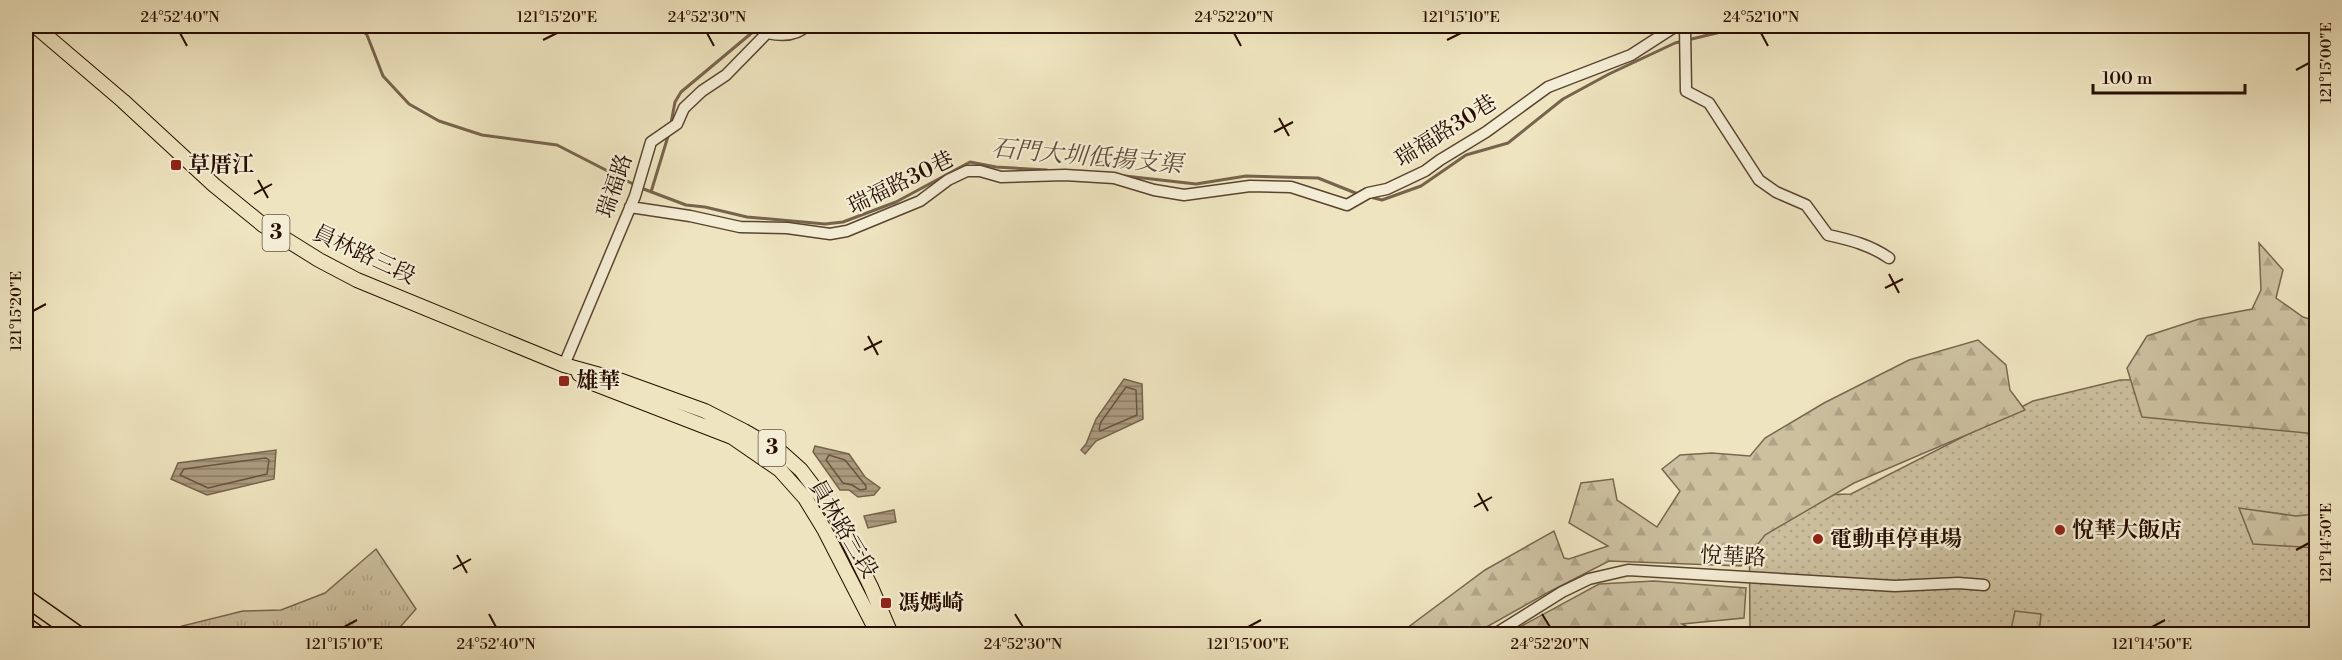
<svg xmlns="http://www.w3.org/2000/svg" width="2342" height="660" font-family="'Libre Bodoni','Noto Serif TC',serif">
<defs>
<pattern id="grass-dots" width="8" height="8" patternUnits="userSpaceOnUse" patternTransform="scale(1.5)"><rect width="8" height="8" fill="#ccc09f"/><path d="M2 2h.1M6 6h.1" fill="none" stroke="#afa487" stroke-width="1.8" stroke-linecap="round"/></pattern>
<pattern id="forest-firs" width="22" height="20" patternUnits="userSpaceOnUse" patternTransform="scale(1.5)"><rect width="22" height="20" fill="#ccc09f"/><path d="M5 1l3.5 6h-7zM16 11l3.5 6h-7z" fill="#afa487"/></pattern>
<pattern id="park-tufts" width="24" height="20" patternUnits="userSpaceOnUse" patternTransform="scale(1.5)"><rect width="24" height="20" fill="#ccc09f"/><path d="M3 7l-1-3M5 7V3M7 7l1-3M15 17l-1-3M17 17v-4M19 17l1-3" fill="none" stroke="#afa487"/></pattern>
<pattern id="water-rules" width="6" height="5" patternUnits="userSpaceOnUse" patternTransform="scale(1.5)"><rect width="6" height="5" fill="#ab9b7e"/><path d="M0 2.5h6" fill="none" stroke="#8b7d65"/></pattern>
</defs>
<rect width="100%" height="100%" fill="#eee4bf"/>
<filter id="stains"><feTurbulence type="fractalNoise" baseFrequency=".00333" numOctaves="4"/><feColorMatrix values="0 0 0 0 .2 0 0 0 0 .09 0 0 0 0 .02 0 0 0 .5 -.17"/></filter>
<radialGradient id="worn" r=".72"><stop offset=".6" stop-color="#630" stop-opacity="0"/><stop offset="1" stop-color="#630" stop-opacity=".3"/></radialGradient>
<path fill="url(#grass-dots)" stroke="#7a6750" stroke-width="1.5" d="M2316,377V634H1750L1749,497L1851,494L2033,401L2120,380Z"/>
<path fill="url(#forest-firs)" stroke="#7a6750" stroke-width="1.5" d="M2259,243L2283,270L2276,298L2303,317L2316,321V434L2142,417L2127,368L2147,336L2199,319L2252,309L2261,290Z
M1978,340L2006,365L2010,390L2025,410L1854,483L1765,535L1741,566L1609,561L1547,593L1474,634H1399L1485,570L1554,531L1564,558L1569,559L1608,546L1569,523L1581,483L1613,479L1617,500L1657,527L1680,491L1662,469L1680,455L1712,453L1750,456L1765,438L1824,403L1909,360Z
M2239,508L2296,516L2316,514V548L2253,544Z
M1654,581L1746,588L1744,618L1682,624L1702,634H1507L1599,584Z"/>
<path fill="url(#park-tufts)" stroke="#7a6750" stroke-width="1.5" d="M376,549L416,609L394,634H193L182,626L243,611L281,610L325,593Z
M2015,611L2041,614L2039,634H2010Z"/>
<path fill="url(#water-rules)" stroke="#77634c" stroke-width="1.5" d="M1124,379L1142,384L1143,419L1096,441L1085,454L1081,450L1086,444L1096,419Z
M815,446L849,454L865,477L880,488L874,495L858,497L849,490H840L813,452Z
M276,450L274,479L207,495L171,479L178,463Z
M894,510L896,522L868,528L864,516Z"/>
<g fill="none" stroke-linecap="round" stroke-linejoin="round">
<path stroke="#6a5440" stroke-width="1.5" d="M1126,387L1136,390L1137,415L1100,431L1099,429L1101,422Z
M829,455L845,460L866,486V489L860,490L852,485L843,483L826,460Z
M266,458L269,460L267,474L208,488L180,475L184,469Z"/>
<path stroke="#77634c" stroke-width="3" d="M357,26L367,35L383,76L409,104L439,121L482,135L557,145L635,185
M671,123L675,102L681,92L760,26
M1125,176L1196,184L1246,176L1318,178L1358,194
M641,188L686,205L705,207L747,217L825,224L843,222L896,202L970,162L996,167L1047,170
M651,192L669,133
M1370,197L1382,200L1421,186L1466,155L1508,143L1563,99L1609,74L1675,43L1725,31L1737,26"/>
<g stroke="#5a4430" stroke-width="13">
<path id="minor" d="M1685,26L1686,91L1709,103L1759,180L1776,192L1806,205L1828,235C1851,240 1870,245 1889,258
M630,207L690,216L740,227L787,228L830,234L847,231L920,201L948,180L967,171H980L1001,177L1065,175L1114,178L1154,190L1184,195L1250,186L1291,187L1347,205L1368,193L1387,189L1425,171L1440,160L1486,132L1548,87L1631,55L1676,26
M564,365L635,196L651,142L677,124L684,108L702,91L726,75L767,33C781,36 796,37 806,26
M1495,634L1562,592L1589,579L1628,570L1895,586L1958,583L1984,585"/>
</g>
<g stroke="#280e01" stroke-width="16">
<path id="major" d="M35,26L123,101L214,185L263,225L319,260L357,280L564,365L622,381L705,411L744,431L782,453L801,470L836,516L871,587L891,634
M579,374L595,384L732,437L780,470L805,498L824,529L878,634"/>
</g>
<g stroke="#280e01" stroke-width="19">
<path id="highway" d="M26,598L77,634
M26,626L37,634"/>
</g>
<use href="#minor" stroke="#f4edd5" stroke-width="10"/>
<use href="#major" stroke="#eee4bf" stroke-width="14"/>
<use href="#highway" stroke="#eee4bf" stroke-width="16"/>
</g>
<path fill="none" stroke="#280e01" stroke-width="2" d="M180,33L187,46M707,33L714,46M1234,33L1241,46M1761,33L1768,46M543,40L557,33M1447,40L1461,33M2296,70L2309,63M1279,118L1289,136M1274,132L1293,122M258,180L268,198M254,194L272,184M1889,274L1899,293M1885,288L1903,279M33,311L46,304M868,336L878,355M864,350L882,341M1478,493L1488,511M1474,507L1492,497M2296,550L2309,543M457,555L467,573M453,569L471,559M489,614L496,627M1015,614L1023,627M1542,614L1550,627M344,627L357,620M1248,627L1261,620M2152,627L2165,620"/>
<g fill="#8f2418" stroke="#f4edd5" stroke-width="2">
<rect x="170" y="159" width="12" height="12" rx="3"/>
<rect x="558" y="375" width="12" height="12" rx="3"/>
<circle cx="2060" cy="530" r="6"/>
<circle cx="1818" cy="539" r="6"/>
<rect x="880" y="597" width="12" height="12" rx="3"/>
</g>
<g text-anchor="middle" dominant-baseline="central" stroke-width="4.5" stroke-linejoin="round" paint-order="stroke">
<g fill="#f4edd5" stroke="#655141" stroke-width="1.5">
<rect x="262.5" y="215" width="27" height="36" rx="4.5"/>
<rect x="758.5" y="430" width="27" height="36" rx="4.5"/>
</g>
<g font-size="21" font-weight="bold" fill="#280e01">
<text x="276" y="233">3</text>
<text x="772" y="448">3</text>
</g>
<g font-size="22" fill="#280e01" stroke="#f4edd5">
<text transform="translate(1446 131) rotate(-32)">瑞福路30巷</text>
<text transform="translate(901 183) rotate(-26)">瑞福路30巷</text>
<text transform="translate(615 186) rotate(-71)">瑞福路</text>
<text transform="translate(364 255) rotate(25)">員林路三段</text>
<text transform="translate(843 529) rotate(59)">員林路三段</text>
<text transform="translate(1733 557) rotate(3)">悅華路</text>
</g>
<g font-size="22" font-weight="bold" fill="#280e01" stroke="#f4edd5" text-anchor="start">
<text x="188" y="165">草厝江</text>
<text x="576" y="381">雄華</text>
<text x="2072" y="530">悅華大飯店</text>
<text x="1830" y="539">電動車停車場</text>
<text x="898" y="603">馮媽崎</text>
</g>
<g font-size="24" font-style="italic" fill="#634d39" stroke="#f4edd5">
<text transform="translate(1087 157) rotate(5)">石門大圳低揚支渠</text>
</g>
</g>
<rect width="2342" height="660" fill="none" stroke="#eee4bf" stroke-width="66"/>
<path d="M2093 84v9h152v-9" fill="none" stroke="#280e01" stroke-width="3"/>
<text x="2102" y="84" font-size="18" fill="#280e01" stroke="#f4edd5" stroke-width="4.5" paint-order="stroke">100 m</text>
<rect x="33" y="33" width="2276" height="594" fill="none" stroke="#280e01" stroke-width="2"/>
<g font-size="15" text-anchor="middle" fill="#280e01">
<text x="180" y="22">24°52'40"N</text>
<text x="557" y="22">121°15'20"E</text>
<text x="707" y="22">24°52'30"N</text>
<text x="1234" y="22">24°52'20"N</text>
<text x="1461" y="22">121°15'10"E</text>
<text x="1761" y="22">24°52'10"N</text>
<text transform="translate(2326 63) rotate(-90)" y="5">121°15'00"E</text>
<text transform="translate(16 311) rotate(-90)" y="5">121°15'20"E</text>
<text transform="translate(2326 543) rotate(-90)" y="5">121°14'50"E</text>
<text x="344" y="649">121°15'10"E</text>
<text x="496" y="649">24°52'40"N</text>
<text x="1023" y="649">24°52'30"N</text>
<text x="1248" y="649">121°15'00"E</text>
<text x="1550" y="649">24°52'20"N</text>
<text x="2152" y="649">121°14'50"E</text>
</g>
<rect width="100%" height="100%" filter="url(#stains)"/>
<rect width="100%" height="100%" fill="url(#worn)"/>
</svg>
